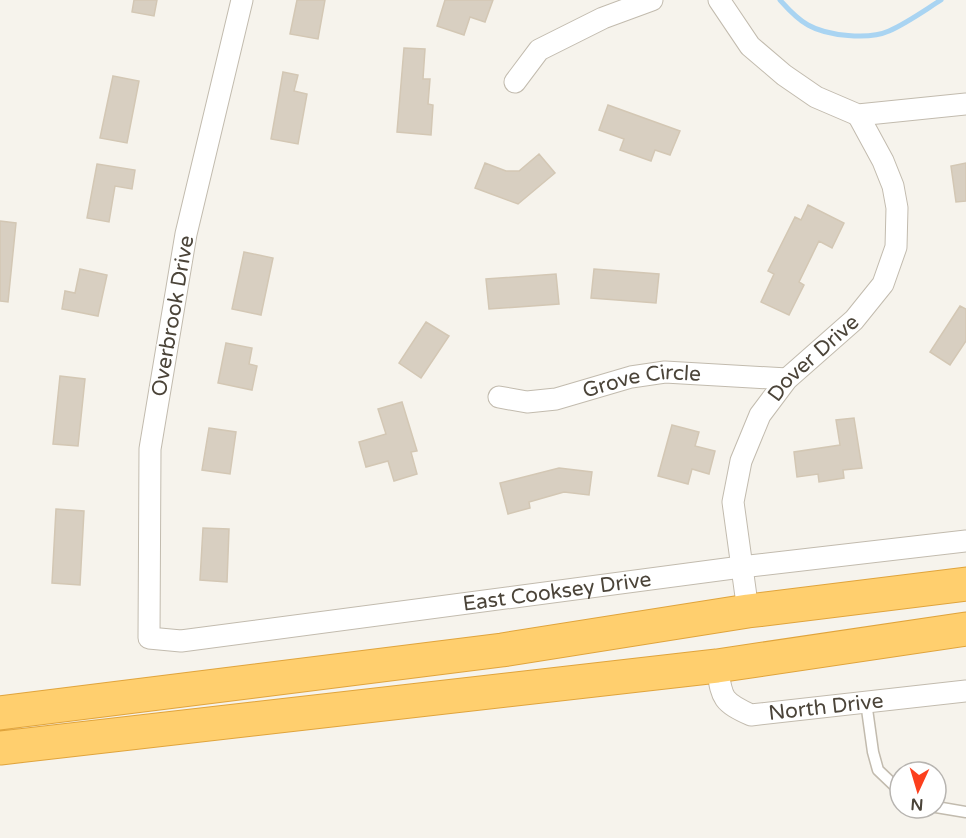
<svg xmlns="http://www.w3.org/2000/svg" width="966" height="838" font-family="'Varela Round',sans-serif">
<rect width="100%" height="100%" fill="#f6f3ec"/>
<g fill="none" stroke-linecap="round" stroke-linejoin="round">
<path stroke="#a9d4f2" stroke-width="5" d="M780,0C788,9 797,19 808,25C827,36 869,40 889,31C907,23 925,10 941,0"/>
</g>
<path fill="#d8cfc1" stroke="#d3c7b4" stroke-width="1.5" d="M134,0H157L154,16L132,12Z
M297,0H325L318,39L290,34Z
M445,0H493L485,22L470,17L464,35L437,26Z
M404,48L425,49L423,79H430L428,104L433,105L431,135L397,132Z
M283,72L298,75L294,91L307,94L298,144L271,139Z
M113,76L139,81L127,143L100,138Z
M608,105L680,131L670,155L655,150L651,161L620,150L624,139L599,130Z
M539,154L555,173L518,204L475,188L485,163L506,171H519Z
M966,163V201L956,202L951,166Z
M97,164L135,170L132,189L115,186L109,222L87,218Z
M808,205L844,223L832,248L819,241L799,282L804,285L789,315L761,302L774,274L768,271L795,217L801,220Z
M0,221L16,223L8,302L0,301Z
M244,252L273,258L261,315L232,309Z
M80,269L107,275L98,316L62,309L65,291L75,293Z
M594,269L659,274L656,303L591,298Z
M556,274L559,304L489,309L486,279Z
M960,306L966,309V341L950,365L930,352Z
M426,322L449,336L421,378L399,363Z
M226,343L252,348L249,364L257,366L252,390L218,383Z
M60,376L85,379L78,446L53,444Z
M402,402L417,451L411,452L417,474L394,481L388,461L366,467L359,442L386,434L378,409Z
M854,418L862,468L843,470L844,478L819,482L818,474L797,477L794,452L840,445L836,420Z
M672,425L699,432L695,446L715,451L709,474L692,469L688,484L658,476Z
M209,428L236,432L230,474L202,470Z
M559,468L592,472L589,495L564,492L529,502L530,508L508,514L500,483Z
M56,509L84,511L80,585L52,583Z
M203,528L229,529L227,582L200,580Z"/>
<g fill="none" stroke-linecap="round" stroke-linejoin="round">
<g stroke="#c2bbae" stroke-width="13">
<path id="lane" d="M866,702L873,752L878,770L900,791
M936,807L966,812"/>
</g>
<g stroke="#c2bbae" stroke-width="23">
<g id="street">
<path id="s1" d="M242,0L186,234L150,449L149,638L181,641L741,567L966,541"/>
<path d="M719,0L750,46L784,75L816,97L858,115L966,104"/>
<path d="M515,82L539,50L603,18L652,0"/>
<path id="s2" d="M499,397L527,402L556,399L631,377L665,372L787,379"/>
<path id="s3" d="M748,611L733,502L741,461L760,415L787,379L854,320L883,284L896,247L897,208L893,186L883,161L858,115"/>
<path id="s4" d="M717,666C722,697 720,701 751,715L966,691"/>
</g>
</g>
<g stroke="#e0a43c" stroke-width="35">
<path id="highway" d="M0,713L502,650L748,611L966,584
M0,748L717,666L966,629"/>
</g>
<use href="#lane" stroke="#fff" stroke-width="10"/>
<use href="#street" stroke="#fff" stroke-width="21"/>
<use href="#highway" stroke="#ffcf6e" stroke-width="33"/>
</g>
<g text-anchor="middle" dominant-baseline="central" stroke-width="4.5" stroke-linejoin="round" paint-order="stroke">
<g font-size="21" fill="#4b4439" stroke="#fff">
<text transform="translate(173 316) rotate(-80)">Overbrook Drive</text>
<text stroke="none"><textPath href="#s3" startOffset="280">Dover Drive</textPath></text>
<text stroke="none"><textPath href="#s2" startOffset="146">Grove Circle</textPath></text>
<text stroke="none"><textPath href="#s1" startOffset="1059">East Cooksey Drive</textPath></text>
<text stroke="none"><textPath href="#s4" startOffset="140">North Drive</textPath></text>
</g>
</g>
<g transform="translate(918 790) rotate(184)"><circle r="28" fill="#ffffff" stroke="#b7b4b0" stroke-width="1.5"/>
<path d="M0-4.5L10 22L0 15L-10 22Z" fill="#fc3f1d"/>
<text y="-9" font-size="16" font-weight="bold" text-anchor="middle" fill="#4b4439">N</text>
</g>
</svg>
